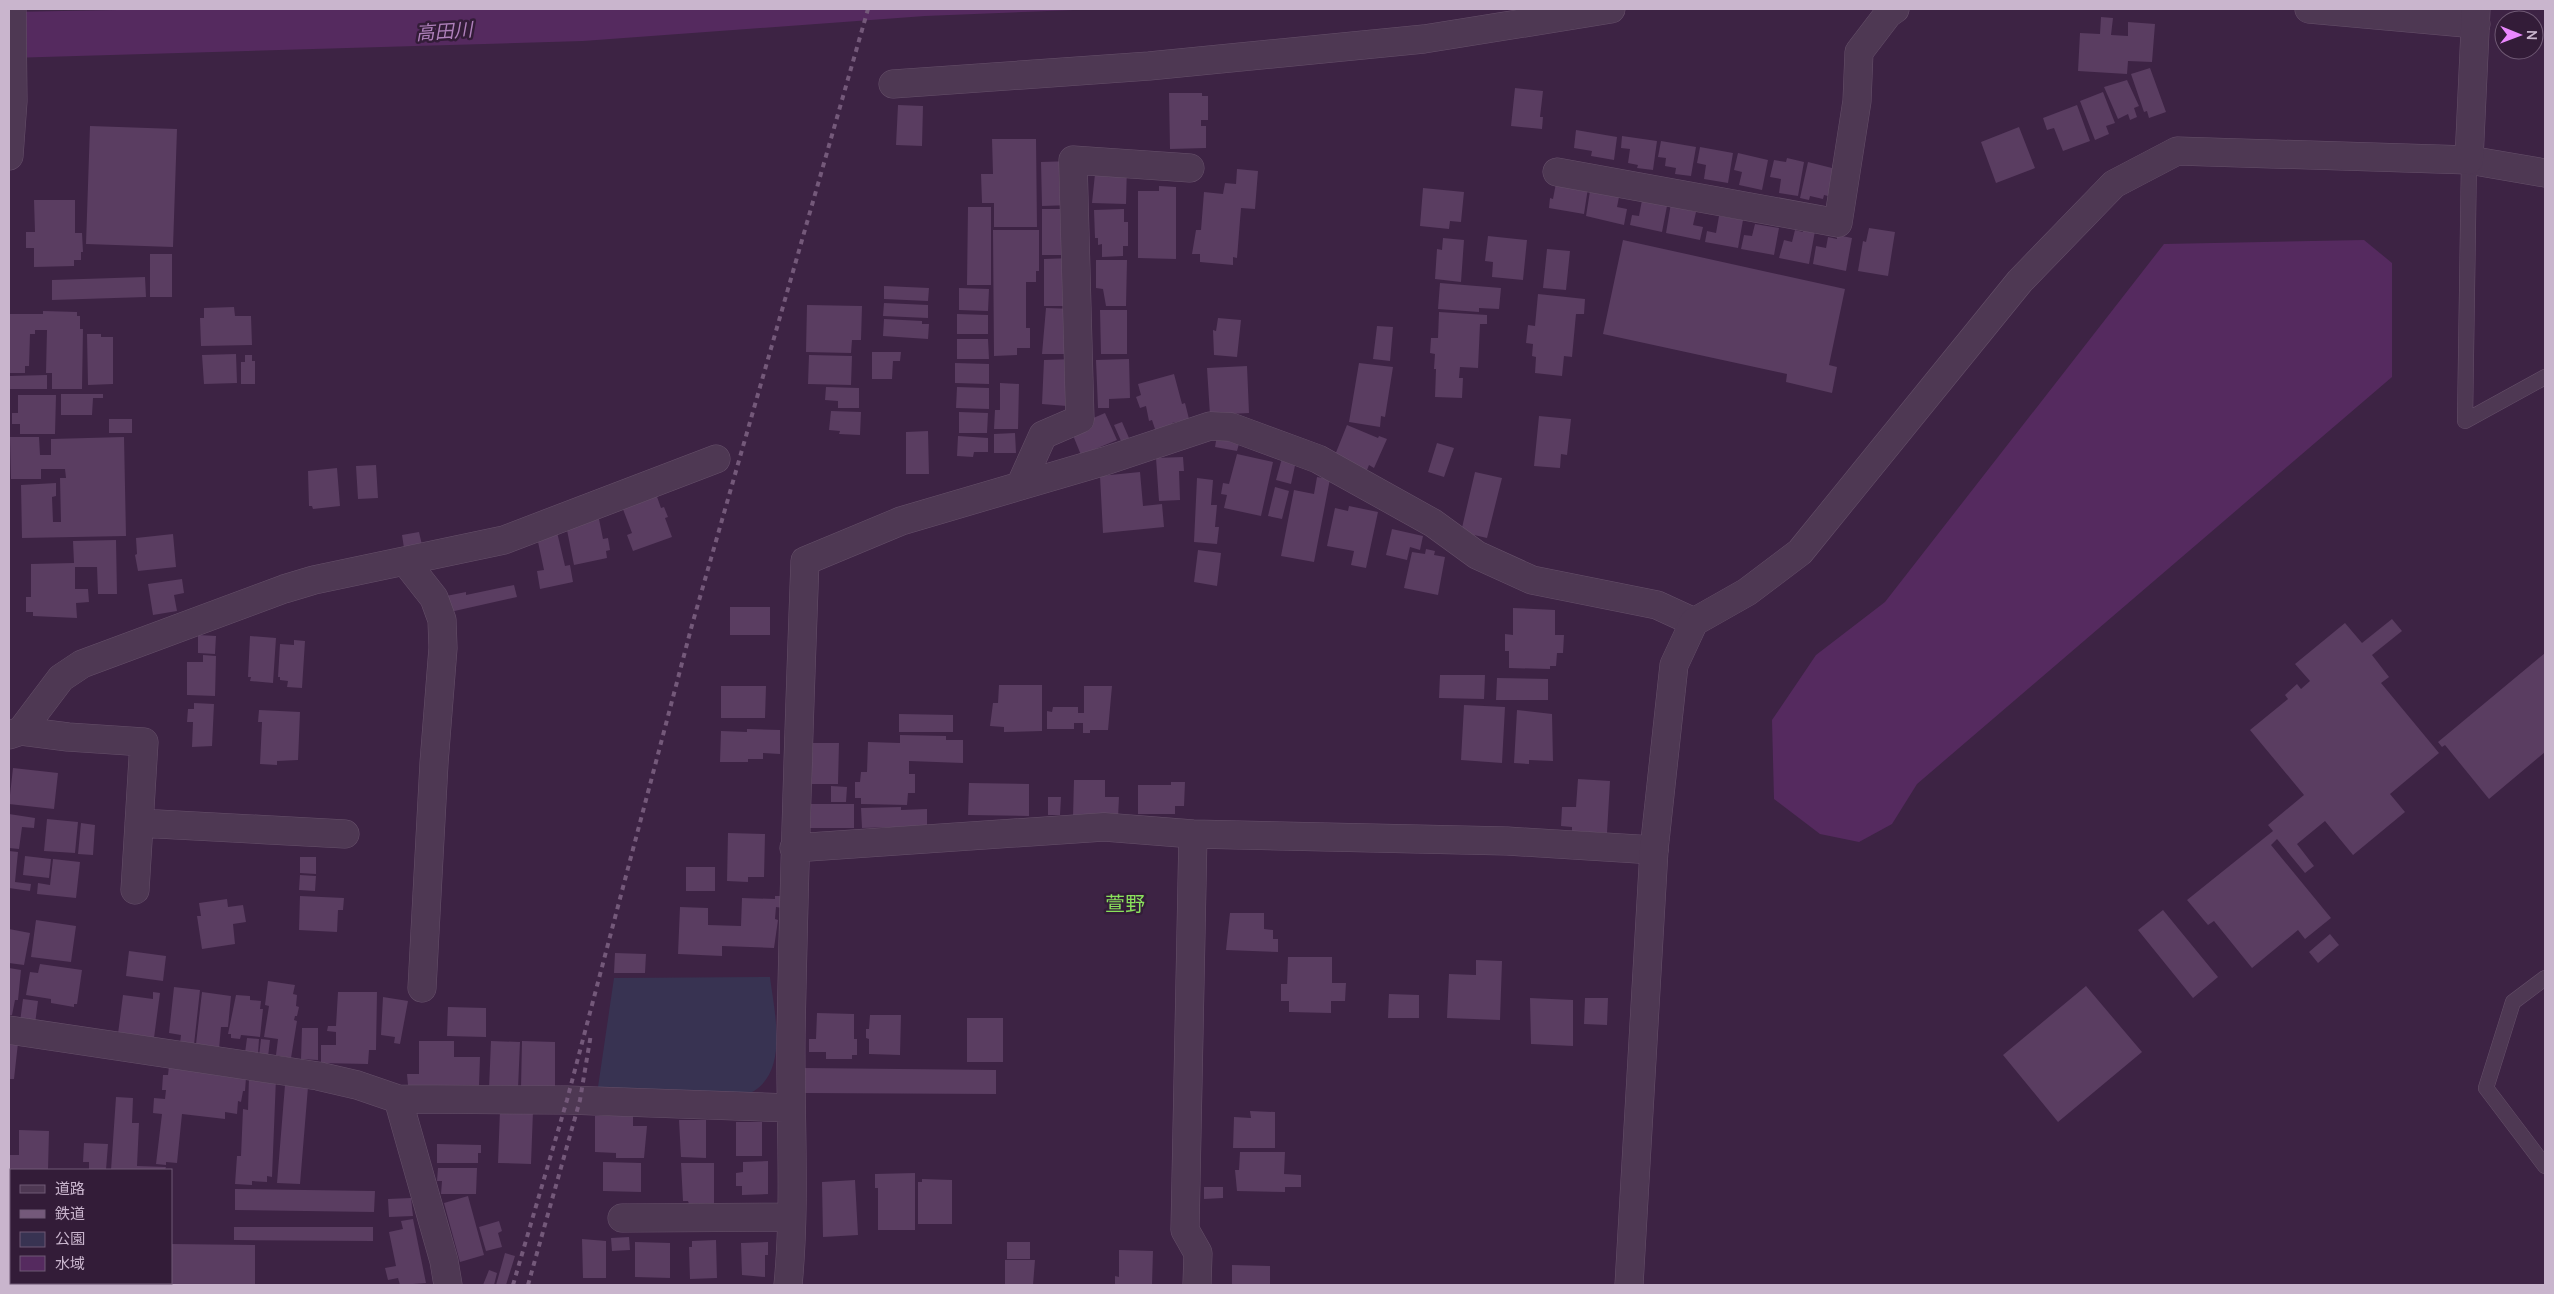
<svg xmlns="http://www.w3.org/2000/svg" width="2554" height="1294" font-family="Manrope,'Noto Sans JP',sans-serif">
<rect width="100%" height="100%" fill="#3d2344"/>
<path fill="#383352" d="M770,977C774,1010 789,1069 754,1091C749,1094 740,1094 735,1096L598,1087L614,978Z"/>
<path fill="#552a5f" d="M169,9H1100L925,16L583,41L9,58V12Z
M2364,240L2392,263V377L1917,784L1892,824L1859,842L1820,834L1774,799L1772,720L1816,655L1885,602L2164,244Z"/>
<path fill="#5a3d61" d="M2101,17L2113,18L2111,35L2128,36V22L2155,24L2152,62L2128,61L2127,74L2078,71L2080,33L2100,34Z
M2150,68L2166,112L2149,118L2147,111L2144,112L2131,74Z
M2127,80L2139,106L2134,108L2137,117L2130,120L2128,114L2118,119L2104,87Z
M1515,88L1543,91L1540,117H1543L1542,129L1511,126Z
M2103,92L2115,123L2106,126L2109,134L2095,140L2080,101Z
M1169,93H1202V96H1208V120H1201V126H1206V148L1170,149Z
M898,105L923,106L922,146L896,145Z
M2077,105L2090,141L2063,151L2054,128L2047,130L2043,118Z
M90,126L177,129L173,247L86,244Z
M2019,127L2035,168L1996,183L1981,142Z
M1576,130L1617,137L1614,160L1591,156L1592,151L1574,148Z
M1622,136L1657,141L1653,170L1637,168L1638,165L1628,163L1630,149L1621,148Z
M992,139H1036L1037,227H994V203H982L981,174H993Z
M1661,141L1696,147L1691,176L1675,174L1676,168L1665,166L1666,158L1658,157Z
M1700,147L1733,153L1728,183L1704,179L1706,165L1697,163Z
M1738,153L1768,160L1762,190L1739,185L1742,172L1734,170Z
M1787,158L1804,162L1798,196L1779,193L1781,179L1770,177L1774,160L1786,162Z
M1072,161L1073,205L1042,206L1041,162Z
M1808,162L1832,168L1833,164L1839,165L1832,197L1824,195L1823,199L1810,196L1809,200L1800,198Z
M1096,164H1127L1126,204L1092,203Z
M1237,169L1258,171L1255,209L1241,208L1237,258L1233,257V265L1200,262V254H1192L1196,230H1201L1204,192L1223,194L1225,183L1236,184Z
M1556,183L1588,188L1584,214L1549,208L1550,198L1553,199Z
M1159,186L1176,187V259L1138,258V191H1159Z
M1423,188L1464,192L1461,222L1450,221L1449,229L1420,226Z
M1590,191L1619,197L1617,207L1627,209L1624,225L1586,216Z
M34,200H75V233H82L83,252H81V260H74V266L34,267V248H26V232H35Z
M1642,200L1667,206L1662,232L1630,225L1632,215L1639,216Z
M1671,203L1688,206V210L1696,212L1693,225L1703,227L1700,240L1666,233Z
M968,207H991V285H967Z
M1042,209H1071V255H1042Z
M1124,209V222H1128V246H1123V256L1102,257V244L1098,245V238H1095L1094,210Z
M1719,216L1743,220L1738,248L1705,242L1707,231L1716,233Z
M1755,224L1779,228L1774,255L1741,249L1744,235L1752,236Z
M1869,228L1895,232L1888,276L1858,271L1863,241L1866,242Z
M1803,229L1815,231L1809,264L1779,258L1784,240L1792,242L1795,230L1803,232Z
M993,230H1039V271H1036V282H1026V328H1030V348H1017V355L994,356Z
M1837,235L1852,238L1846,271L1813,264L1816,246L1826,248L1828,237L1837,239Z
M1488,236L1527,240L1523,280L1492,277L1493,262L1485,261Z
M1443,238L1464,240L1461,282L1435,279L1437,249L1442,250Z
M1623,240L1845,289L1829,365L1837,367L1832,393L1786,382L1787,374L1603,334Z
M1547,249L1570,251L1566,290L1543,288Z
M150,254H172V297H150Z
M1072,258V306H1044V259Z
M1096,260H1127L1126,306H1106L1103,289L1096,288Z
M145,277L146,297L52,300V280Z
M1440,283L1501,288L1499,309L1479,308V312L1438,309Z
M884,286L929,288L928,301L884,299Z
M959,288L989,289L988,311L959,310Z
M1538,294L1585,299L1584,314H1576L1572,357L1564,356L1562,376L1535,373L1536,357L1532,356L1533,344L1526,343L1528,325L1535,326Z
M884,303L928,305V318L883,316Z
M807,305L862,306L861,340H852L851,353L806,352Z
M234,307L235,316H251L252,345L201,346L200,318H204V308Z
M1046,308L1076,309L1066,354H1042Z
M1100,310H1127V354H1101Z
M43,311L77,312V316H80V329H83L82,389H52V373H46L47,330H35V334H30L29,366H25V373H9V314H43Z
M1439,312L1487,315V324H1480L1478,368L1460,367L1459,378H1463L1462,398L1435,397L1436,369H1434L1435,354L1430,353L1431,338H1438Z
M957,314L988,315V334H957Z
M1218,318L1241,320L1237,357L1214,355L1213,330L1216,331Z
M884,319L922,321V324H929L928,339L883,336Z
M1377,326L1393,327L1390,361L1373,359Z
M87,334H101V337H113V384L88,385Z
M957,339H988L989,359H957Z
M872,352H901L900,361H893L892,379H872Z
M236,354L237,383L204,384L202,355Z
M245,355H252V361H255V384H241V362H245Z
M809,355L852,356L851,385L808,384Z
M1075,359L1067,406L1042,404L1044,360Z
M1129,359L1130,398L1109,399V408H1098L1096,360Z
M955,363L989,364V384L955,383Z
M1359,363L1393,367L1385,417L1381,416L1380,427L1349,422Z
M1247,366L1249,413L1210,415L1207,368Z
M1174,374L1182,404L1185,403L1189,419L1172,423L1173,427L1156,432L1152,420L1149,421L1146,406L1140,408L1136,397L1141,395L1138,384Z
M47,375V389H9V376Z
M1000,383L1019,384L1018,429H994L995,410H1000Z
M826,387L859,388V408H838V401L825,400Z
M957,387L989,388V409L956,408Z
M61,394H103V398H93L92,415H61Z
M18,395H56L55,434H20V424H12V413H18Z
M831,411L861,412L860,435L839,434L840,431L829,430Z
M959,412L988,413L987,433H959Z
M1105,413L1117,440L1081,455L1070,428Z
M1539,416L1571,419L1567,455L1561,454L1560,468L1534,466Z
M109,419H132V433H109Z
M1122,422L1129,438L1121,441L1114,425Z
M1347,425L1378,438L1379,436L1387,439L1374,468L1369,465L1367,470L1333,460Z
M928,431L929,474H906V432Z
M1015,433L1016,453H994V434Z
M1217,435L1240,440L1237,451L1215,447Z
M958,436L988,438V452H974L973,457L957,456Z
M10,437H39L40,455H51V439L124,437L126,536L22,538L21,485L56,483V496L52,497L53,522H61L60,478H66L65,469H41V479H11Z
M1437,443L1454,448L1444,477L1428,472Z
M1237,454L1273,462L1261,516L1224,508L1227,495L1221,494L1223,483L1229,484Z
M1183,457L1184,471H1179L1180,500L1159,501L1156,458Z
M1282,458L1296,461L1291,484L1276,480Z
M376,465L378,498L358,499L356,466Z
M337,468L340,506L313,509L312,506H309L308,471Z
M1140,472L1143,506L1162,504L1164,527L1103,533L1100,476Z
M1475,472L1502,478L1487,538L1461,532Z
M1317,477L1330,479L1314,562L1281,556L1294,490L1314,494Z
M1197,478L1213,480L1211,505H1217L1215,527H1219L1217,544L1194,542Z
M1275,487L1289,491L1282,519L1268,516Z
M655,491L661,508L664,507L668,517L665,518L672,537L633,551L627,535L632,533L621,504Z
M1349,506L1378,512L1366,568L1351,565L1354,551L1327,546L1335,508L1348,511Z
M599,519L603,539L608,538L610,550L606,551L607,558L574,565L566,525Z
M1392,529L1423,536L1420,550L1410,547L1407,560L1386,555Z
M419,532L422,545L404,548L402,535Z
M557,532L565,566L570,565L573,582L540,589L537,571L544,570L537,537Z
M173,534L176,567L138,571L135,555L137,554L136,538Z
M116,540L117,594H98L97,567H75V589H88L89,602L76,603L77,618L33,616V612H26V597H31V564L74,563L73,541Z
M1426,549L1435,551L1434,555L1445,557L1438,595L1404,588L1412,552L1425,554Z
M1198,550L1221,553L1217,586L1194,582Z
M182,579L184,593L174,595L177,611L153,615L148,584Z
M514,585L517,597L450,612L446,596L466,592V595Z
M730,607H770V635H730Z
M1513,608L1555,610V635H1564L1563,653H1557L1556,666H1550V669L1509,668V651H1505V634L1513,635Z
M2392,619L2402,631L2372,655L2389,677L2381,683L2439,753L2390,794L2405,812L2353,855L2325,821L2297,844L2314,866L2305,873L2277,839L2271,845L2331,918L2305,939L2298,930L2252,968L2214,921L2208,925L2187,900L2273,831L2268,825L2304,795L2250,730L2288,699L2285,695L2297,684L2301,689L2310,681L2295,664L2345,623L2362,643Z
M198,635L216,636L215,654L198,653Z
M250,636L276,638L273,683L250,681L251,677H248Z
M294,640L305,641L302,688L287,687L288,681L280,680V677H278L280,644L294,645Z
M2545,653V752L2489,799L2445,745L2442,747L2438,742Z
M203,655L216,656L215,696L187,695V662H203Z
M1440,675H1485L1484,699L1439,698Z
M1497,678L1548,679V700H1496Z
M999,685H1042V731L1004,732V727L990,726L993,703H998Z
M721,686H766L765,718H721Z
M1084,686H1112L1108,730H1090V733H1083V723H1074V729H1047V711L1052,712L1053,707H1078V713H1084Z
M194,703L214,704L212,746L192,747L193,722H187L188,709H194Z
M1464,705L1505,707L1502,763L1461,760Z
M259,710L300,712L298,760L277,761V765L260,764L262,722H258Z
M1517,710L1552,714L1553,761L1529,760V764L1514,763Z
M899,714L953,715V732H899Z
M747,729L780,730V754L763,753V759H748V762H720L721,731L747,732Z
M900,735L946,736V740H963V763L909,761V774H915V793H908L907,805L861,804V798H855V782H860L861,772H867L868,742L900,743Z
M811,743H839L838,784H811Z
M13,768L58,773L54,809L9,804Z
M1578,779L1610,781L1607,833L1572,831V827L1561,826L1562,807H1576Z
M1074,780H1105V797H1119L1118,818L1073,817Z
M1171,782H1185L1184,806H1175V814H1138V785H1171Z
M969,783L1029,784V816L968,815Z
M831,786L847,787L846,802H831Z
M1048,797H1061L1060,815H1048Z
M809,804H854V828H809Z
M901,807V810L927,809V826L862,828L861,808Z
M9,814L35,818L34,828L22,827L19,849L9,848Z
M47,819L78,822L75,853L44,851Z
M81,823L95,825L93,855L78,854Z
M728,833L765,834L764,877H748V882L727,881Z
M9,851L18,852L15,882L31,884L30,891L9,888Z
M25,856L51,859L49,878L23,875Z
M300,857H316V874L300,873Z
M53,859L80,862L76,898L37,894L38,883L50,885Z
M686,867H715V891H686Z
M300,875L316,876L315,891L299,890Z
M300,896L344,898L343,910H338L337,932L299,930Z
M775,896H784L783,908L776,907L775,919L778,920L774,948L722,946V956L678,954L680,907L708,908V925L741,926L742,898L775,899Z
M227,899L228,907L243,905L246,922L233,924L235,944L202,949L197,916H201L199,903Z
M2163,910L2218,977L2193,998L2138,930Z
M1230,913H1264V929L1273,930V939H1278V952L1226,950Z
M36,920L76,926L71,962L31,957Z
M9,929L30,933L24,965L9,963Z
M2330,934L2339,945L2318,963L2309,952Z
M129,951L166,956L163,981L126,976Z
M615,953L646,954L645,973H614Z
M1288,957H1332V983H1346L1345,1001H1331V1013L1289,1012V1001H1281V984H1287Z
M1476,960L1502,961L1500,1020L1447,1018L1449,974L1476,975Z
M40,964L82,970L77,1004H74V1007L51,1003V999L26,995L30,972L38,973Z
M9,968L21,970L18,1000H15L12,1015H9Z
M268,981L295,985L293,994L297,995L296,1006L299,1007L297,1016H295L294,1020L297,1021L291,1058L276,1055L278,1039L264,1037L269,1006L265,1005Z
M2086,986L2142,1052L2058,1122L2003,1055Z
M174,987L200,990L194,1045L180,1043L181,1035L169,1033Z
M153,992L160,993L154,1038L118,1034L123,995L153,999Z
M202,992L231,996L228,1027H221L219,1049L196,1044Z
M338,992H377L376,1050H369L368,1064L321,1063V1045H336V1032L327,1031L328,1026H336Z
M1389,994L1419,995V1018H1388Z
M236,995L250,996V1000L261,1001L260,1009H263L260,1037L241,1035L240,1039L231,1038V1034H228Z
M383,997L408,1001L400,1044L394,1043L395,1037L381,1035Z
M1530,998L1573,1000V1046L1531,1044Z
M1585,998H1608L1607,1025L1584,1024Z
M23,999L38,1001L35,1024L20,1022Z
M448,1007L486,1008V1037L447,1036Z
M817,1013L854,1014V1039H857V1055H852V1059H826V1052H809V1039H816Z
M870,1015H901L900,1055L869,1054V1039L866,1038V1029H869Z
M967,1018H1003V1062H967Z
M302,1028H318V1060L301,1059Z
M247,1038L259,1039L258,1054L245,1053Z
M261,1039L270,1040L268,1057L259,1056Z
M419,1041H454V1057H480L479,1086L408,1085L407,1074H419Z
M491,1041L520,1042L518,1089H489Z
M522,1041L555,1042V1088H521Z
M9,1042L18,1043L14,1079H9Z
M169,1066L246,1078L245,1091H243L241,1102L238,1101L237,1114L225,1112V1119L182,1114L177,1163L166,1162V1165L156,1164L162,1114L153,1113L154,1098L165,1099L166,1090H162L163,1075H168Z
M804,1068L996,1070V1094L804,1093Z
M249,1077L276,1078L272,1177L267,1176V1182L252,1181V1185L235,1184L237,1156H241L243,1109L248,1110Z
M285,1085L308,1087L300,1184L277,1183Z
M116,1097L133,1098L132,1123H139L137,1166L166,1167L165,1170H111Z
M500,1110L533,1111L531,1164L498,1163Z
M1250,1111L1275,1112V1148H1233L1234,1117L1251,1118Z
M595,1116H633V1126H647L644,1158H616V1153L595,1152Z
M679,1120H706V1158L681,1157Z
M736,1122H762V1156H736Z
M19,1130L49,1131L48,1170H11V1199H9L10,1155H19Z
M84,1143L108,1144L106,1170H89V1162H83Z
M437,1144L481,1145V1153H478V1163H437Z
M1240,1152H1285L1284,1174L1301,1175V1187H1285V1192L1237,1191L1235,1170H1239Z
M768,1161V1194L742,1195V1186H736V1173L743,1172V1162Z
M603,1162L641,1163V1192L603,1191Z
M681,1163H714V1205L689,1204L688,1201H683Z
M438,1168H477L476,1194H441L442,1181H437Z
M915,1173V1230H878V1188H875V1174Z
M922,1179L952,1180V1224H918V1182H922Z
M855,1180L858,1235L823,1237L822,1182Z
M1204,1187H1223V1198L1204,1199Z
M235,1189L375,1191L374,1212L235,1210Z
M468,1196L484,1255L460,1262L444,1203Z
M411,1198L413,1216L389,1217L388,1199Z
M9,1201H11V1222H9Z
M413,1219L426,1283L400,1285L398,1278L388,1280L385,1268L396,1266L389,1232L403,1229L401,1221Z
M499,1221L502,1231L498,1233L502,1247L486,1251L479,1227Z
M234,1227H373V1241L234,1240Z
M629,1237L630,1250L612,1251L611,1238Z
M582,1239L606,1241V1278H583Z
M716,1240L717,1278L690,1279L689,1247H692V1241Z
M9,1242H11V1283H39V1285H9Z
M635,1242L670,1243V1278L635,1277Z
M768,1242V1255H765V1277L742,1275L741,1243Z
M1007,1242H1030V1259H1007Z
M171,1244L255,1245V1284L135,1285V1283H171Z
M1119,1250L1153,1251L1152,1285H1115V1276L1119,1277Z
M505,1253L515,1256L506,1285H496Z
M1005,1260H1035L1033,1285H1005Z
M1232,1265L1270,1266V1285H1232Z
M489,1270L497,1273L494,1285H483Z"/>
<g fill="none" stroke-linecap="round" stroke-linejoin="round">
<g stroke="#66506a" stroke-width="16">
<path id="service" d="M2469,160L2465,421L2545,377
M2545,978L2513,1002L2486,1088L2545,1166"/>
</g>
<g stroke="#66506a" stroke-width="29">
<path id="minor" d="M2309,9L2476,24
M893,84L1149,66L1424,39L1611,9
M9,156L13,101L12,9
M2469,160L2545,173
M1557,172L1838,223L1857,101L1859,52L1888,14L1895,9
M1020,486L1043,435L1080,419L1073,160L1190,168
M405,561L434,598L442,620L443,648L434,763L422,988
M21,731L68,737L144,742L135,890
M9,735L21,731L61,678L82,664L284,589L314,580L504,540L716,459
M139,823L345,834
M1193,834L1185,1230L1198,1253L1197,1285
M794,848L1104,827L1193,834L1507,841L1654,850
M9,1030L318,1076L357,1085L398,1099L567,1100L790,1108
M398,1099L444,1261L448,1285
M622,1218L791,1217
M788,1285C796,1203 790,1119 791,1036C794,878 799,720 805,561L901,521L1105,461L1210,426L1231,427L1318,459L1433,523L1477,555L1532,580L1657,605L1694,622"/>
</g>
<g stroke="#66506a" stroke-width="29">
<path id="tertiary" d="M1629,1285L1654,850L1674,665L1694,622L1747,592L1800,552L2020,281L2114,184L2177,151L2469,160L2476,9"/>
</g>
<use href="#service" stroke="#4e3853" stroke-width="15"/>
<use href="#minor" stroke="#4e3853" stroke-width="28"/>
<use href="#tertiary" stroke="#4e3853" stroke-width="28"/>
<path stroke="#74597a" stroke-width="4" stroke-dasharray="5 5" stroke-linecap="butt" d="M513,1285L567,1100L692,625L868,9
M528,1285L580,1100L591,1034"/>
</g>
<g text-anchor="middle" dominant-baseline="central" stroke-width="5" stroke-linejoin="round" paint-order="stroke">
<g font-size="19" font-style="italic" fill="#af80bb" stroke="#331c38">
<text transform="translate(444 31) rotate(-4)">高田川</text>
</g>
<g font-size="20" fill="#8ae15c" stroke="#331c38">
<text x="1125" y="903">萱野</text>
</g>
</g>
<rect width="2554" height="1294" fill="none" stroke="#c9b5cd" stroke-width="20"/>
<rect x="10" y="1169" width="162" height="115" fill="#331c38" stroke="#6f5974"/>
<rect x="20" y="1185" width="25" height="8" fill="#4e3853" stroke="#6f5974"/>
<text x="55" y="1194" font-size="15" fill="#c9b5cd">道路</text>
<rect x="20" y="1210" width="25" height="8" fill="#74597a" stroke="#6f5974"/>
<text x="55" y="1219" font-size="15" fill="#c9b5cd">鉄道</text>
<rect x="20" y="1232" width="25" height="15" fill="#383352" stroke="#6f5974"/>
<text x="55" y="1244" font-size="15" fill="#c9b5cd">公園</text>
<rect x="20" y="1256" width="25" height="15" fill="#552a5f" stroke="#6f5974"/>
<text x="55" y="1269" font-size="15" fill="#c9b5cd">水域</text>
<g transform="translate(2519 35) rotate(91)"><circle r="24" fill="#331c38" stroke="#6f5974"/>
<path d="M0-4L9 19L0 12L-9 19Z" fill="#eb88ff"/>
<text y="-8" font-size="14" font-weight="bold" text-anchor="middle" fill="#c9b5cd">N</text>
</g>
</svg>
